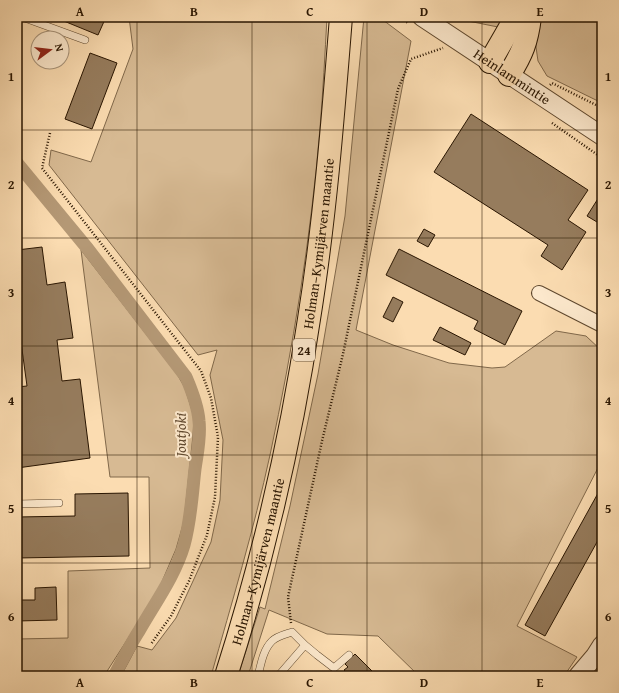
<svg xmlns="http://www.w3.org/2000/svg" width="619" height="693" font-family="'Gentium Book Plus',serif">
<rect width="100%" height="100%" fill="#fbdcb1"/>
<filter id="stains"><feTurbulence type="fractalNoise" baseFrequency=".005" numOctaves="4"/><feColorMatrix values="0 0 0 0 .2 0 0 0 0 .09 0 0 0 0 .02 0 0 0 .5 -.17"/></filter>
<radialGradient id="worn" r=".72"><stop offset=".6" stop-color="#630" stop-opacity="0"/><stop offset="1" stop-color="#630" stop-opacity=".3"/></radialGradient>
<path fill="#d7ba93" stroke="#80684a" d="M129,17H327C325,54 323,91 320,128C311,237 293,348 270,455C254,529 232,602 211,676H121L137,646L152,650L176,618L211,542L220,500L223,440L210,375L217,350L198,355L49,165L51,150L91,162L133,49Z
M364,17H379L411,41L356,330L393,345L449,363L492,368L505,367L556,331L586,336L602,351V460L517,626L577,657L564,676H419L378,636L327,634L269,610L248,676H238L260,607L265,609L290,506L318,374L345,216Z
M461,17H507L498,27L468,21Z
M538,17L602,18V103L547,76L538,61L535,40Z
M81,250L177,374L185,388L194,417L193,435L184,521L176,549L157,593L104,676H17V639L68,638V571L150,568L149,477H110Z"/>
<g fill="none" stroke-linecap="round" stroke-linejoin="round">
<path stroke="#b49875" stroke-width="13" d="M17,163L88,249L186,377C192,391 198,406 199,421C201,437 197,454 195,469C192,495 191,520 184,545C175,576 155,603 139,631C130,645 122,661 114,676"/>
</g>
<path fill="#967c5d" stroke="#291501" d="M54,17H106L98,35Z
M90,53L117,63L92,129L65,119Z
M471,114L588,190L568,220L586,232L562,270L541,256L548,245L434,172Z
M599,197L602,199V225L587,216Z
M424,229L435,235L428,247L417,241Z
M42,247L47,285L65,282L73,338L57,340L62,381L80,379L90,458L17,468V387L27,386L21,342L17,343V250Z
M399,249L522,311L505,345L474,329L478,321L386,275Z
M393,297L403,302L393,322L383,317Z
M440,327L471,343L465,355L433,340Z
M602,486V533L545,636L525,625Z
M128,493L129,556L17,558V517L75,516V494Z
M17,567H18L19,584H17Z
M56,587L57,620L17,621V600H35V588Z
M355,654L377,676H350L344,670L348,667L345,664Z"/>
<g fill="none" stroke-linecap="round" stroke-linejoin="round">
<g stroke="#5e472d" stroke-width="8">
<path id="service" d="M22,17L85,40
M17,504L59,503
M305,645L317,655L334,668L349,655
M258,676C261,664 263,650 272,641C277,636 286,634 292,632L305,645L279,675L276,676"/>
</g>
<g stroke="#5e472d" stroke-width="16">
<path id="minor" d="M539,293L602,325"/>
</g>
<g stroke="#5e472d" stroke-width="20">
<g id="tertiary">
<path id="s1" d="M422,17L602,136"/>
<path d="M578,676L595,656L602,645"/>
</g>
</g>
<g stroke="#291501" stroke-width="24">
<g id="trunk">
<path d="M490,62L516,17"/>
<path d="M509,75C522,54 527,42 530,17"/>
<path id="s2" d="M226,676C263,560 291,440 309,319C325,219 333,118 341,17"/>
</g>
</g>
<path stroke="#291501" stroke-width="2.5" stroke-dasharray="1 2" stroke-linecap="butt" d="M399,17L408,23
M550,85L552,83L602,108
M552,123L602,158
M50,133L42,168L201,371L211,398L218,437L215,497L207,535L189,581L171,616L151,644
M291,623L288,597L322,441L343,354L398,89L411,59L443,48"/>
<use href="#service" stroke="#fce8cc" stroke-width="7"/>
<use href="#minor" stroke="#fce8cc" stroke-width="14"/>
<use href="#tertiary" stroke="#fce8cc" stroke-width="18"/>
<use href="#trunk" stroke="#fbdcb1" stroke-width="22"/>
</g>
<path fill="none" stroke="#291501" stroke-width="1" stroke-opacity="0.55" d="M137,17V676M252,17V676M367,17V676M482,17V676M17,130H602M17,238H602M17,346H602M17,455H602M17,563H602"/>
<g text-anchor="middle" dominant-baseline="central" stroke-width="4" stroke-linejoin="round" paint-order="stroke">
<rect fill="#fce8cc" stroke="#68543e" stroke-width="1" x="293" y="339" width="22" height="22" rx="3"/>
<g font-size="13" font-weight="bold" fill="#291501">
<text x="304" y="350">24</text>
</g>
<g font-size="14" fill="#291501" stroke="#fce8cc">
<text stroke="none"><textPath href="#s1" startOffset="108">Heinlammintie</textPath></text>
<text stroke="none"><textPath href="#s2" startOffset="443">Holman–Kymijärven maantie</textPath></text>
<text stroke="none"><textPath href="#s2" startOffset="119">Holman–Kymijärven maantie</textPath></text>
</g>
<g font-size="15" font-style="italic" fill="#61492f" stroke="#fce8cc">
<text transform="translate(180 435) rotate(-90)">Joutjoki</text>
</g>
</g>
<rect width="619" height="693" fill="none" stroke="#fbdcb1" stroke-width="44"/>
<g transform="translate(50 50) rotate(75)"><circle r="19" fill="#fce8cc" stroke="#a8947b"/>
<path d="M0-3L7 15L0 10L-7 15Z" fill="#8f2418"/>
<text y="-6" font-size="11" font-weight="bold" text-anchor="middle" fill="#291501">N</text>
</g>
<rect x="22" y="22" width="575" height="649" fill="none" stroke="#291501" stroke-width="1.5"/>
<g font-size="13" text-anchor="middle" font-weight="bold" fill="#291501">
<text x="80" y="16">A</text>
<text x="194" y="16">B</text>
<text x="310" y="16">C</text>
<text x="424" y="16">D</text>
<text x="540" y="16">E</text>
<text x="11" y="81">1</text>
<text x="608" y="81">1</text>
<text x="11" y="189">2</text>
<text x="608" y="189">2</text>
<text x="11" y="297">3</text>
<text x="608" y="297">3</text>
<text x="11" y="405">4</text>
<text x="608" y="405">4</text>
<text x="11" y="513">5</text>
<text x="608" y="513">5</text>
<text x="11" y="621">6</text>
<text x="608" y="621">6</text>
<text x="80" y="687">A</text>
<text x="194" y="687">B</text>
<text x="310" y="687">C</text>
<text x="424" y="687">D</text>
<text x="540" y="687">E</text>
</g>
<rect width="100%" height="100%" filter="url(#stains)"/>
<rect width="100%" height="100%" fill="url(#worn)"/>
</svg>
